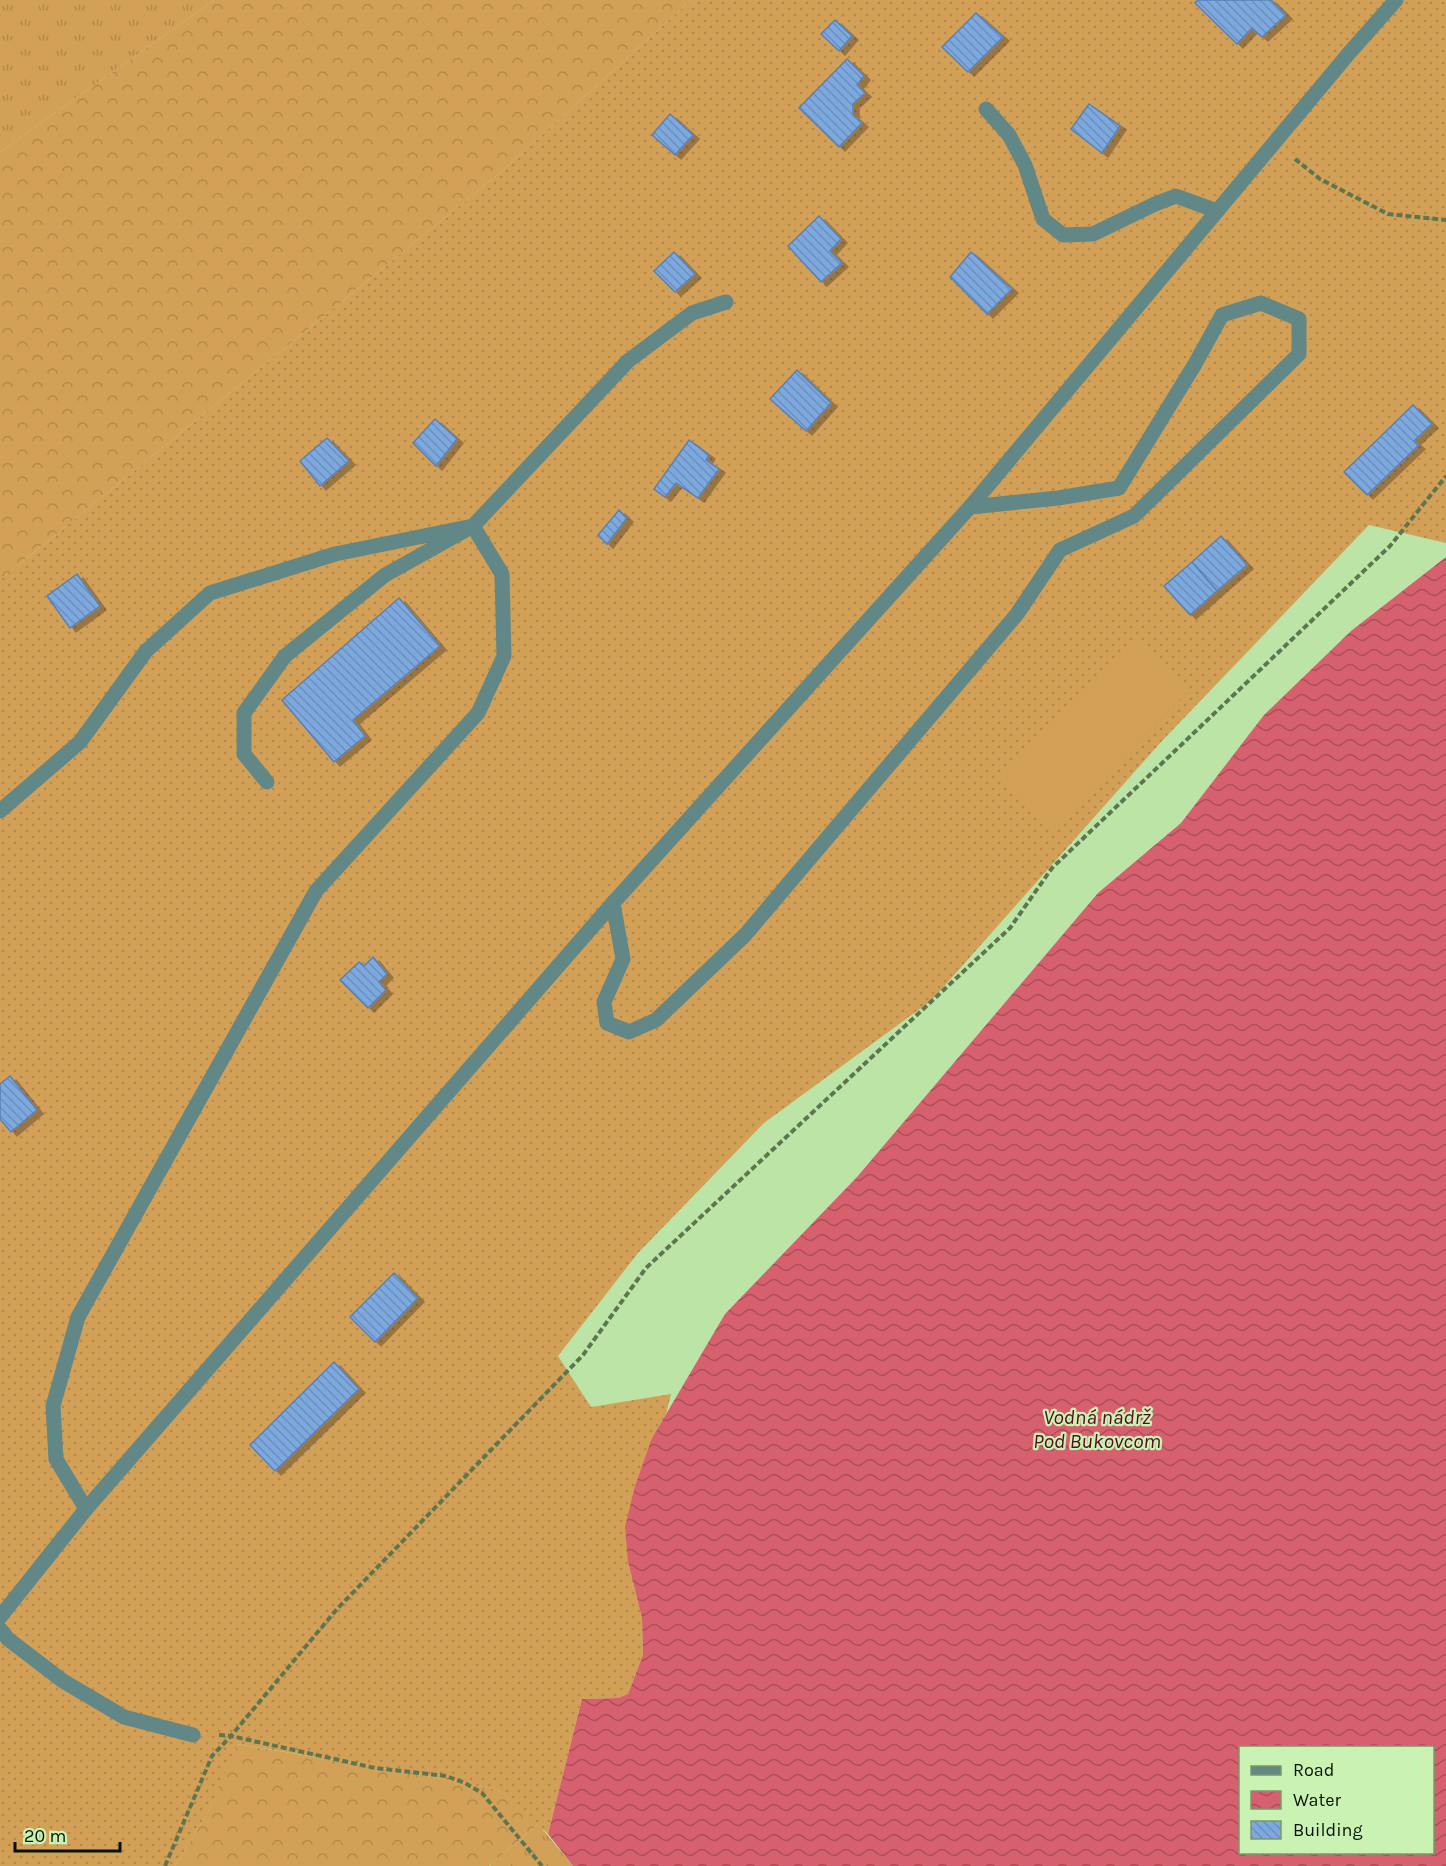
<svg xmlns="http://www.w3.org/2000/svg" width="1446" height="1866" font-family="Karla,sans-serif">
<defs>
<pattern id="grass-tufts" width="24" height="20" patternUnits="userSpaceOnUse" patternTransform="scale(1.5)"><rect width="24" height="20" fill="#d3a057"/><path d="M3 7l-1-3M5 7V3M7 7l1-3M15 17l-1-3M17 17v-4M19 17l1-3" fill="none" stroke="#b4894a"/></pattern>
<pattern id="forest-crowns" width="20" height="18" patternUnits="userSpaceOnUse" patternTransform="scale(1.5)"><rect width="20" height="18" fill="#d3a057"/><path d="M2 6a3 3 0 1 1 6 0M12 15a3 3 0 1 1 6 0" fill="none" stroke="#b4894a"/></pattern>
<pattern id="garden-dots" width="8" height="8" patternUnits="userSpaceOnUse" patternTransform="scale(1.5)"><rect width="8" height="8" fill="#d3a057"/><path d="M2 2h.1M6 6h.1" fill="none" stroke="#b4894a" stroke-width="1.8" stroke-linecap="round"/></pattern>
<pattern id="water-waves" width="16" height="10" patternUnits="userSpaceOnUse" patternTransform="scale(1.5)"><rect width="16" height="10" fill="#d7606f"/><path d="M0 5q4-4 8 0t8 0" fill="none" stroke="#ac4e59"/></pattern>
<pattern id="building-back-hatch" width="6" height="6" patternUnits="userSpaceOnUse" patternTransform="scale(1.5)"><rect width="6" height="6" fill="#7ea9df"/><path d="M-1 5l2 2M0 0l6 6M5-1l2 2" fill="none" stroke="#6b90be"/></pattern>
<filter id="shadow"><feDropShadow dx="6" dy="4" stdDeviation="0" flood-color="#0004"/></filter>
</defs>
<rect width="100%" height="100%" fill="#bde4a7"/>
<path fill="url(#grass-tufts)" d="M0,0H214L0,152Z
M538,1824L573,1866H491L490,1865Z"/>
<path fill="url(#forest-crowns)" d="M214,0H691L501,172L0,580V152Z
M236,1744L407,1772L498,1790L538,1824L489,1866H175L207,1814Z"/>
<path fill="url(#garden-dots)" d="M691,0H1446V543L1369,525L1161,742L932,1000L764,1123L638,1253L558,1356L591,1407L671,1394L666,1414L652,1438L628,1562L642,1618L643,1655L628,1694L618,1698L582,1699L548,1834L498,1790L407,1772L237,1744L207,1814L175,1866H0V580L501,172Z"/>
<path fill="#d3a057" d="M1135,640L1187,692L1053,828L1001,777Z"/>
<path fill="url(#water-waves)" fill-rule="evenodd" d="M1446,557V1866H573L548,1834L582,1699L618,1698L628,1694L643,1655L642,1618L628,1562L625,1527L635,1486L652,1438L725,1314L857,1177L1098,893L1181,823L1264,715L1351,631ZM1240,1748H1432V1852H1240Z"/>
<path fill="url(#building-back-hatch)" stroke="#5881b5" stroke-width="1.5" filter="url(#shadow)" d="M1198,0H1271L1286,15L1262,37L1252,28L1237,44L1195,3Z
M976,13L1003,37L968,72L942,47Z
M835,20L852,36L839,51L821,34Z
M847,59L864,76L857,85L865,93L853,104V115L862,123L839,147L799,108Z
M1089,104L1120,126L1102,153L1071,129Z
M670,114L693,135L675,155L652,135Z
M819,216L841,239L830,251L842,263L821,282L788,246Z
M674,252L695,274L675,292L654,271Z
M971,252L1012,289L987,314L950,277Z
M797,370L831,403L806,431L770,399Z
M1413,405L1432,424L1414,441L1419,445L1367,495L1344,472Z
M435,419L457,439L436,466L413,443Z
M327,438L349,461L320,486L300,461Z
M689,440L709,455L706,460L719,469L698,498L676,483L665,497L654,489Z
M619,510L627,518L607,544L598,535Z
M1221,536L1247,565L1217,591L1192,562Z
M1192,562L1217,591L1190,615L1164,586Z
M77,574L100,606L70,628L47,596Z
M399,598L440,646L353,720L365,736L334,762L282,700Z
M373,957L387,974L379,982L386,990L368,1008L340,980L359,962L364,966Z
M10,1076L37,1110L11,1132L0,1119V1084Z
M394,1273L418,1298L375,1342L350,1317Z
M334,1362L359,1389L275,1471L250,1445Z"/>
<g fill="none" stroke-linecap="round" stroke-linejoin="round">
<path stroke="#5d7650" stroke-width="4" stroke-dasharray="6 3" stroke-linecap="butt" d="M1295,159L1320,179L1388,214L1446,220
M219,1735L231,1736L375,1768L446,1776L465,1783L482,1793L542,1866
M165,1866L212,1756L231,1736L337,1609L583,1355L646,1268L1010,928L1052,868L1390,546L1446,476"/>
<path stroke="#628787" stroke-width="15" d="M986,109L1009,135L1025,165L1043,219L1063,235L1093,234L1155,204L1176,196L1217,211
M0,811L80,742L146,651L210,593L335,554L473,526L628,361L692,313L726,302
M613,903L623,959L604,1002L607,1023L629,1032L656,1020L745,935L1017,614L1060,550L1134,516L1299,354V319L1261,303L1222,315L1195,364L1119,488L1058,498L970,507
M86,1509L56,1459L53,1406L78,1317L316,891L478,713L504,656L502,574L473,526L385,575L285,656L244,713V754L267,782
M0,1629L8,1639L63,1681L124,1717L193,1735"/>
<path stroke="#628787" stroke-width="15" d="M0,1617L86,1509L613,903L970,507L1350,52L1396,0"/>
</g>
<g text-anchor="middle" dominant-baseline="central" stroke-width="4.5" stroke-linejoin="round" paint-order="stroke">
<g font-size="21" font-style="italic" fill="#580b1d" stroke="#caf2b3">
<text x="1097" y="1417">Vodná nádrž<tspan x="1097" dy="24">Pod Bukovcom</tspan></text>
</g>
</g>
<rect x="1239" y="1746" width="195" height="108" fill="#caf2b3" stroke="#7c986b" stroke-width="1.5"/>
<rect x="1251" y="1766" width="30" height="9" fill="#628787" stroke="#7c986b" stroke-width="1.5"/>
<text x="1293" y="1776" font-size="18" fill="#061200">Road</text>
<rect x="1251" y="1791" width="30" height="18" fill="url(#water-waves)" stroke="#7c986b" stroke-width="1.5"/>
<text x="1293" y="1806" font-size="18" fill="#061200">Water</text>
<rect x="1251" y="1821" width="30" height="18" fill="url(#building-back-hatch)" stroke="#7c986b" stroke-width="1.5"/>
<text x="1293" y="1836" font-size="18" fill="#061200">Building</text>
<path d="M15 1842v9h105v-9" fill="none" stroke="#061200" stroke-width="3"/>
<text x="24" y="1842" font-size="18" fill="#061200" stroke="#caf2b3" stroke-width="4.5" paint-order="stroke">20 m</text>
</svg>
